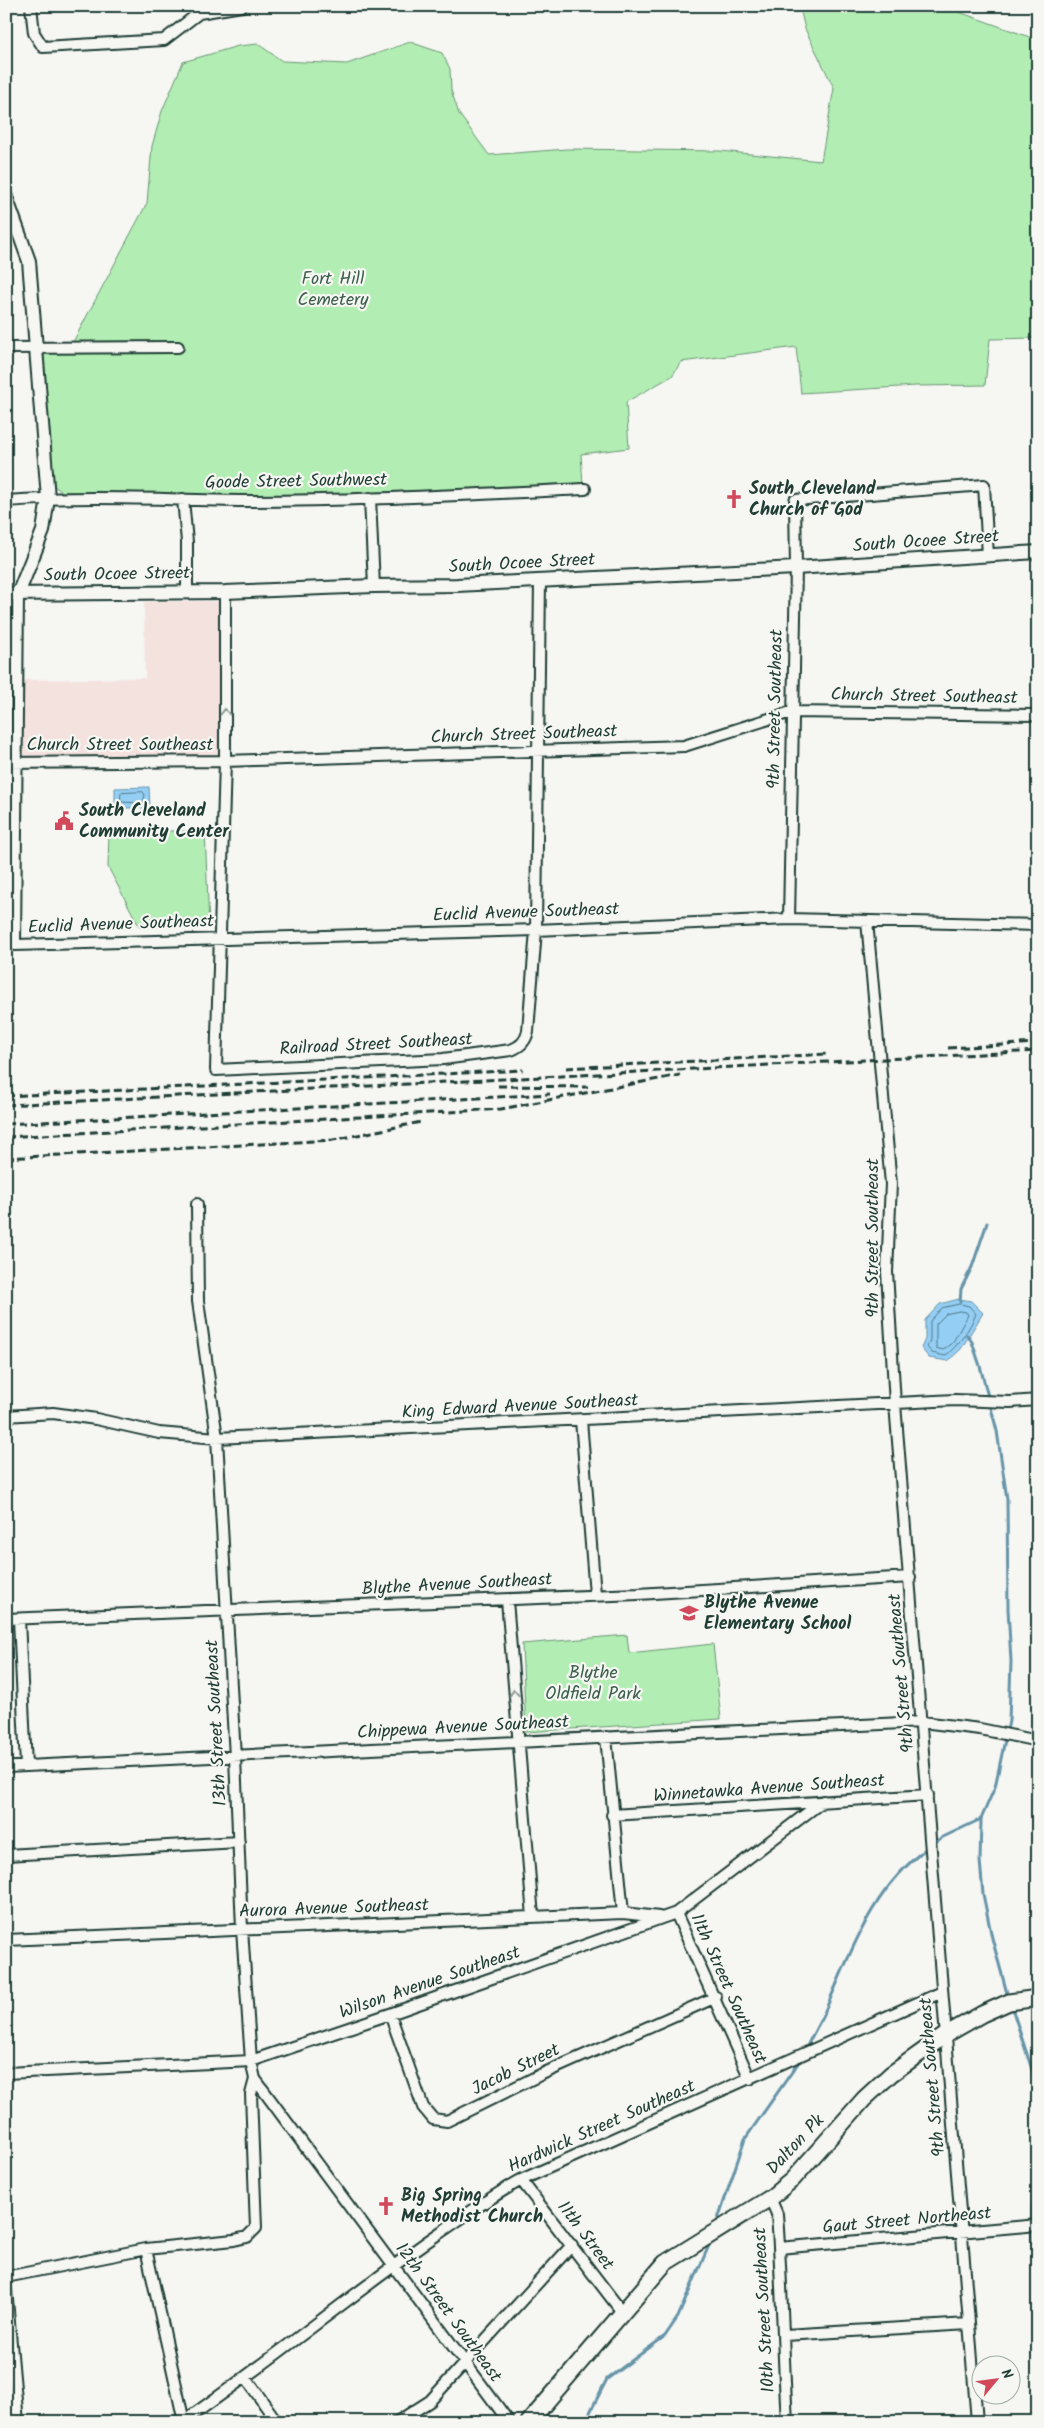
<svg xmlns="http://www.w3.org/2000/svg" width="1044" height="2428" font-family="Kalam,sans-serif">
<rect width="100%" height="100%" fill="#f6f6f2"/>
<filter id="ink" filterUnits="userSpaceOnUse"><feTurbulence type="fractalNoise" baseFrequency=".02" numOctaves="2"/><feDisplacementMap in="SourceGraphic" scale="10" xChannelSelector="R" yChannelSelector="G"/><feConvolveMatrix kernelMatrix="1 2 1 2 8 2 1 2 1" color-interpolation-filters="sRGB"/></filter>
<g filter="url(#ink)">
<path fill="#f4e2df" d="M220,601L223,754L24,756L22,680L145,678L144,602Z
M6,775L13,1081L6,1082Z"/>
<path fill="#b2edb3" stroke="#689574" d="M813,6H942L1038,40V338L990,339L985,385L916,386L801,393L796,347L681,362L672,376L626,402L629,448L581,454L583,485L253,497L62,492L53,485L43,344L73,342L147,203L152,146L162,111L183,62L238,46L258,44L282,61L347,64L410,42L442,53L450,69L451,90L459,114L489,155L567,149L720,151L821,161L834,88L805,29L800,8Z
M109,831H205L209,927L139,926L108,867Z
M627,1635L629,1653L713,1644L721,1719L526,1732L522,1644Z"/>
<path fill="#95cef5" stroke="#6694a8" d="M149,787L150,808H115V788Z
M959,1299L971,1301L983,1313L961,1349L948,1361L929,1358L921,1348L925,1339V1320L940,1304Z"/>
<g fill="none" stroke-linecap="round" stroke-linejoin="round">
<path stroke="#4e7781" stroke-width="1" d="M143,792L145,795L143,803L120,802L121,793Z
M960,1304L969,1306L976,1314C969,1330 959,1345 945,1356L932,1353L927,1347L930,1340V1321L942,1308Z
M960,1311L966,1312L968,1315L953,1342L943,1350L936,1348V1324L946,1314Z"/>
<path stroke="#6694a8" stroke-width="3" d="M960,1302L961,1289L972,1267L987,1223
M967,1335L972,1342L980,1366L997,1431L1007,1499L1008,1609L1011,1661L1009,1721L995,1787L981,1819L980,1861L983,1894L992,1938L1008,1997
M933,1844L941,1838L981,1819
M1011,2005L1038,2088
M805,2051C810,2038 818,2026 824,2013C853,1949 869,1893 928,1847
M1038,2162C1030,2201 1030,2244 1038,2284
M716,2225L745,2139L801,2059
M585,2422L607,2379L665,2336L678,2317L710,2243"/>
<g stroke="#1f3d34" stroke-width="14">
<path id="minor" d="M31,6L34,33L43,47L164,40L199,13L242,6
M361,6H372
M6,348L178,347
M370,498L374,586
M183,499L187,542V591
M6,501C88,495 170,500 252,501C363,501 474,494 585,489
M225,592V761L216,1070L443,1059L511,1050C521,1046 526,1041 528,1031L536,930L540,581
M18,594L15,945L536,930L789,919L1038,925
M6,763L225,761L684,746L791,712L1038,715
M789,919L796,568L795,500L984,485L988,556
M867,921L891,1184L887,1272L895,1404L977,2422
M6,1416L53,1413L96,1419L159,1433L217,1438L955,1400L1010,1402L1038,1400
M581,1420L595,1594
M507,1600L533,1917
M6,1619L638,1594L910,1577
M19,1619L26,1766
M606,1737L623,1913
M6,1767L922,1722L980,1729L1038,1741
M612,1815L928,1795
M6,1855L239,1842
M676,1913L750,2079
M6,1940L623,1913L659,1917
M390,2014L423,2107L433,2119L447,2121L542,2074L716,1997
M6,2073L251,2061L390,2014L676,1913L823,1801
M255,2079L509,2422
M521,2180L622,2312
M770,2198L777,2214C782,2283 783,2353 787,2422
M779,2248L1038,2225
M146,2249L184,2422
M6,2277L146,2249L234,2240L247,2237L256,2228L251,2094L255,2079L251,2061L242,1929L235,1757L217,1438L198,1301L197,1204
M6,2288L18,2422
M785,2335L969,2324
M246,2378L277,2422
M178,2422L184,2421C271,2361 352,2294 438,2234C466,2215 492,2196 521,2180L942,1992
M397,2422L430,2401L572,2245"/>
</g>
<g stroke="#1f3d34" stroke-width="16">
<path id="tertiary" d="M6,197L29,261L48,498L43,531L18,594
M6,594L225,592L374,586L457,585L796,568L1038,552"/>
</g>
<g stroke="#1f3d34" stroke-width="19">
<path id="secondary" d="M529,2422L665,2263L770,2198L792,2180L864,2099L891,2074L947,2034L982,2014L1009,2002L1038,1998"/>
</g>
<use href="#minor" stroke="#f6f6f2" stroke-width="10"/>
<use href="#tertiary" stroke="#f6f6f2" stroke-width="12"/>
<use href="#secondary" stroke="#f6f6f2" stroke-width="15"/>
<path stroke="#1f3d34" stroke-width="3" stroke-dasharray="8 4" stroke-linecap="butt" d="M948,1048L1038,1043
M566,1068L828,1054
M498,1086L588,1087
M6,1096L523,1070
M6,1105L1038,1051
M6,1124L550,1094
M6,1137L501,1109L680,1075
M6,1158L333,1140L421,1122"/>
</g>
<defs><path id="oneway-chevron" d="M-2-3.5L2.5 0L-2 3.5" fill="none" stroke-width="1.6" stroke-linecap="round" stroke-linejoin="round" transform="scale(1.25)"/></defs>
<g stroke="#8a9a93">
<use href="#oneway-chevron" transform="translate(225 712) rotate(-90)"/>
<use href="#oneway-chevron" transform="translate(514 1693) rotate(-94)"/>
</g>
</g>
<defs>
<g id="church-bare" transform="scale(1.5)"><path d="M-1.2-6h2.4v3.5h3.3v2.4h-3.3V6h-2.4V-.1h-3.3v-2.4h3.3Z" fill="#d1495b" stroke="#f6f6f2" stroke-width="2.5" paint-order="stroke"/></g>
<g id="civic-bare" transform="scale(1.5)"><path d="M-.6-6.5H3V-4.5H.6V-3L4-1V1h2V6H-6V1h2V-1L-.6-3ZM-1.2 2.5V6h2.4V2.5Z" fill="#d1495b" stroke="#f6f6f2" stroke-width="2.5" paint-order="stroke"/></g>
<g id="school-bare" transform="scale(1.5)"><path d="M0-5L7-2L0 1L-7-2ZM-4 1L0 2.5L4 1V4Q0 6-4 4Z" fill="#d1495b" stroke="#f6f6f2" stroke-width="2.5" paint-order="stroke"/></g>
</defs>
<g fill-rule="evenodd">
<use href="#church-bare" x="734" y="499"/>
<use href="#civic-bare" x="64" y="821"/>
<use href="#school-bare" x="689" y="1613"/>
<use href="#church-bare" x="386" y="2206"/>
</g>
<g text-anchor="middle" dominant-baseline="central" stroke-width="4.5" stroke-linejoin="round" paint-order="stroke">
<g font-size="18" fill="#3c604d" stroke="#f6f6f2">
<text x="333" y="279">Fort Hill<tspan x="333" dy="21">Cemetery</tspan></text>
<text x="593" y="1673">Blythe<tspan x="593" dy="21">Oldfield Park</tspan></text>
</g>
<g font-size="18" fill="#1f3d34" stroke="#f6f6f2">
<text transform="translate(296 482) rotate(-1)">Goode Street Southwest</text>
<text transform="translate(926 542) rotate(-4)">South Ocoee Street</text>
<text transform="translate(522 564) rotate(-3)">South Ocoee Street</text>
<text transform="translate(117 575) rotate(-1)">South Ocoee Street</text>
<text transform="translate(924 697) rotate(1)">Church Street Southeast</text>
<text transform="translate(776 709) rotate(-89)">9th Street Southeast</text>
<text transform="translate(524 735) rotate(-2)">Church Street Southeast</text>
<text x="120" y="745">Church Street Southeast</text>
<text transform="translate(526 913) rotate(-2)">Euclid Avenue Southeast</text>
<text transform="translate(121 925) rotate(-2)">Euclid Avenue Southeast</text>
<text transform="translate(376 1045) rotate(-3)">Railroad Street Southeast</text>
<text transform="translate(873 1238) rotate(-90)">9th Street Southeast</text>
<text transform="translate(520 1407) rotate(-3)">King Edward Avenue Southeast</text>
<text transform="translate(457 1585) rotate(-3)">Blythe Avenue Southeast</text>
<text transform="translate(902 1673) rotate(-95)">9th Street Southeast</text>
<text transform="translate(217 1723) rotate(-93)">13th Street Southeast</text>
<text transform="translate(463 1728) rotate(-3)">Chippewa Avenue Southeast</text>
<text transform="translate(769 1789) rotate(-4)">Winnetawka Avenue Southeast</text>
<text transform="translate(334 1909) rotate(-2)">Aurora Avenue Southeast</text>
<text transform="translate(430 1983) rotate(-19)">Wilson Avenue Southeast</text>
<text transform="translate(728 1989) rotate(66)">11th Street Southeast</text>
<text transform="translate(516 2070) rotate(-26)">Jacob Street</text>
<text transform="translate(933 2077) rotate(-95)">9th Street Southeast</text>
<text transform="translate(602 2127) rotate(-24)">Hardwick Street Southeast</text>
<text transform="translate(796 2145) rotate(-47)">Dalton Pk</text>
<text transform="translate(907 2221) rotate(-5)">Gaut Street Northeast</text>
<text transform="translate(585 2236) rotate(53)">11th Street</text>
<text transform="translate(765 2310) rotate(-93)">10th Street Southeast</text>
<text transform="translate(448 2313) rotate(54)">12th Street Southeast</text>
</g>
<g font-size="18" font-weight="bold" fill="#1f3d34" stroke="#f6f6f2" text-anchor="start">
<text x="749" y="489">South Cleveland<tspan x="749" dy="21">Church of God</tspan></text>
<text x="79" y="811">South Cleveland<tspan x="79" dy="21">Community Center</tspan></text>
<text x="704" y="1603">Blythe Avenue<tspan x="704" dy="21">Elementary School</tspan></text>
<text x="401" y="2196">Big Spring<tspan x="401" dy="21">Methodist Church</tspan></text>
</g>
</g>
<rect width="1044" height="2428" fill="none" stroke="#f6f6f2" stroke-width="25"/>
<rect x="12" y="12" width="1019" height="2403" fill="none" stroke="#1f3d34" stroke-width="2" filter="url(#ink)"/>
<g transform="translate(996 2380) rotate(61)"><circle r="24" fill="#f6f6f2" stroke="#a0aca6"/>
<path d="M0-4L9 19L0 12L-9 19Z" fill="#d1495b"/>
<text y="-8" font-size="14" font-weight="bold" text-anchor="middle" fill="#1f3d34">N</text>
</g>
</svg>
